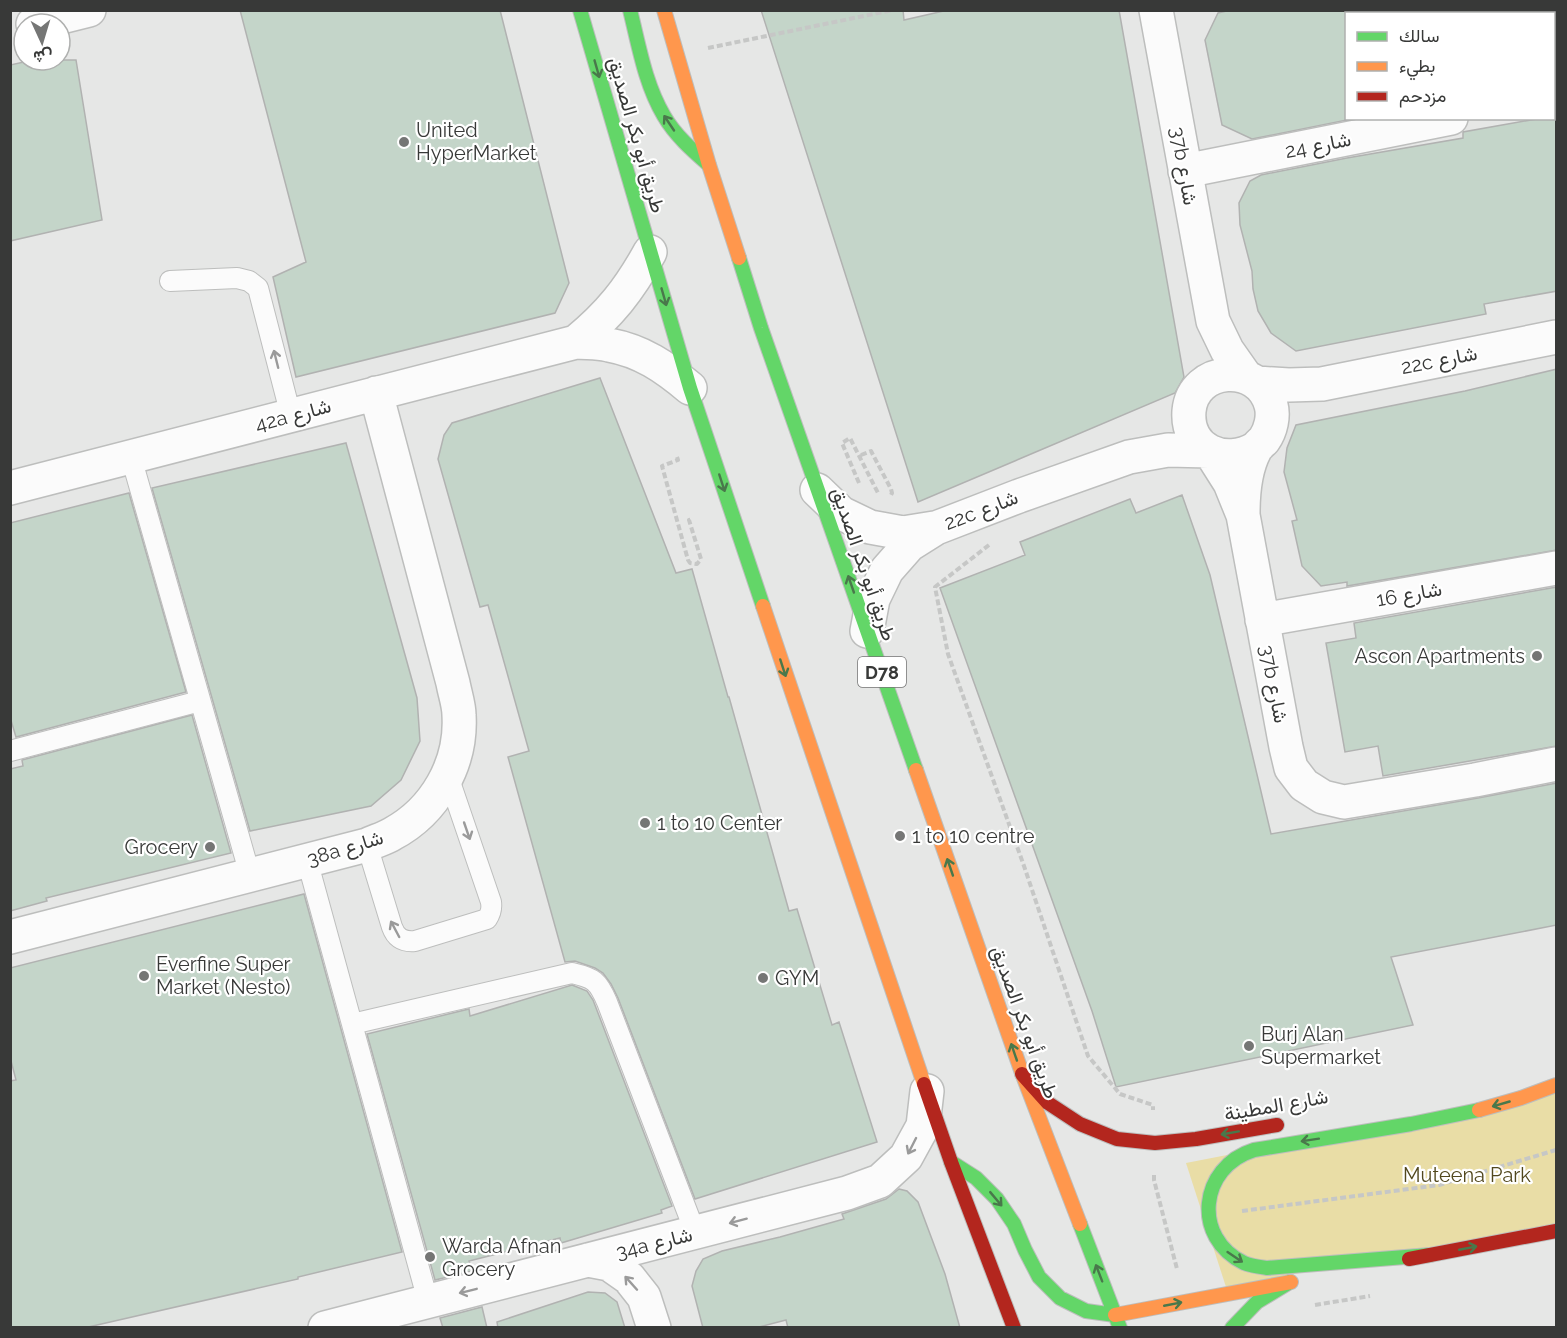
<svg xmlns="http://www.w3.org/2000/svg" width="1567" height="1338" font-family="Raleway,Vazirmatn,sans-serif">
<rect width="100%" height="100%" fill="#e6e7e6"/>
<path fill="#e9dda6" d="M1556,1091V1224L1226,1287L1186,1163Z"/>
<path fill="#c4d5c9" stroke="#b1b2b1" stroke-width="1.5" d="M240,10H500L569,283L555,313L296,377L273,277L306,262Z
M761,10H903L904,20L948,10H1119L1184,377L1175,393L918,502Z
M1231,10H1347V120L1252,139L1222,125L1205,40L1218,13Z
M33,60H76L102,220L10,241V65Z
M1557,116V291L1484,304L1486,314L1296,351L1271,333L1258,311L1253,289L1252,271L1240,225L1239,203L1250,181L1261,175L1347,158L1463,138V132L1542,118H1554V117Z
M1557,369V550L1347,586V582L1321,586L1302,566L1292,521L1297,520L1284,472L1287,448L1296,425L1465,391Z
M600,378L676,573L692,569L728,697H729L789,911L797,909L832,1025L839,1022L877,1142L695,1199L618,998L611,984L603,973L595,968L575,961L565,962L508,757L529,751L488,605L480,607L438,459L444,435L452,423Z
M346,443L417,698L420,741L401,780L371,806L250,831L152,488Z
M129,493L186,692L16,737L10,717V523Z
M1182,495L1210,575L1271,834L1478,798L1557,783V925L1391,957L1413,1025L1116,1087L1092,1011L940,588L1025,555L1020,542L1130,499L1136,513Z
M1557,587V746L1383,776L1378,746L1345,752L1326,643L1356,638L1354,623Z
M192,715L231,853L46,898L47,901L10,911V769L23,766L22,760Z
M304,894L402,1252L298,1277V1279L84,1328H10V1081L16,1080L10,1057V968Z
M572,985L587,991L593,1000L672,1206L661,1210L662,1213L561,1243L560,1238L469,1261L472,1271L435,1280L367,1034L469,1009L470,1016Z
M899,1189L907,1191L918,1202L945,1274L960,1328H788L786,1320L755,1328H703L692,1286L696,1271L703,1259L722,1251L780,1237L844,1219L842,1214L886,1199Z
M588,1292L605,1293L617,1302L625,1328H498L497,1322Z
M482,1307L487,1328H443L440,1318Z"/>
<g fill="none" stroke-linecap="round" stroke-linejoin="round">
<g stroke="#bdbebd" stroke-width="22">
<path id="lane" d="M1532,10V14
M170,281L237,278L249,281L258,288L291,416
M131,457L250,875
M10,751L200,701
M367,845L392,927C396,938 403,942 415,941L487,919C491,913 492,909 491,902L448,776
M307,860L428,1301
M352,1024L572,973C594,978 598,981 607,1002L695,1232"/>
</g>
<g stroke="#bdbebd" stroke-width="36">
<path id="street" d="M1156,10L1213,321L1227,350L1246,377
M33,24L89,10
M1554,98L1556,97
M1185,171L1451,118
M576,342C610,314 629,290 650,252
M1257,383L1289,385L1322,384L1556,337
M1211,453L1230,483L1243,515L1286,747L1291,768L1304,785L1323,797L1344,802L1475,780L1556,764
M10,488L576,342C587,343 598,342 609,345C642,351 665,367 690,388
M817,490L841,513L870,527L903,533L934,528
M1243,513C1243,492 1245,469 1255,450C1257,446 1261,443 1264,440C1271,430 1274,416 1271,405C1259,361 1193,366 1189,411C1186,450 1225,467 1256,448
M1262,620L1556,568
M867,631L873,599L887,570L909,545L936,528L1019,496L1129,457L1168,450L1209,451
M10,937L367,845C375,841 384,839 392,834C435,811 462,764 459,715C459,705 455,694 453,683L376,393
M588,1260L609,1264L629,1278L644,1297L654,1328
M325,1328L847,1193L880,1181L906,1157L923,1126L927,1091"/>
</g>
<g stroke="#bdbebd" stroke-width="16">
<path id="fast" d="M580,10L690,388L763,606
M630,10C639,46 645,84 664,116C675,135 692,150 708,164
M739,258L761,328L916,770
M951,1162L976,1178L997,1199L1014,1224L1025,1250L1039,1277L1060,1298L1086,1311L1115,1315
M1080,1224L1120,1328
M1430,1255L1267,1268C1260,1267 1251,1266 1244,1263C1192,1238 1199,1167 1254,1150L1411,1124L1479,1110
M1232,1328L1257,1302L1290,1282"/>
</g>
<g stroke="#bdbebd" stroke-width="16">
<path id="slow" d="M664,10L709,165L739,258
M763,606L924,1084
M916,770L1022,1073L1080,1224
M1479,1110L1521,1098L1556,1085
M1115,1315L1291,1282"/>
</g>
<g stroke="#bdbebd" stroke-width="16">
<path id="jam" d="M1022,1074L1048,1103L1080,1124L1117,1139L1155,1143L1196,1139L1277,1125
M924,1084L951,1162L1014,1328
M1409,1259L1556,1231"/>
</g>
<path stroke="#c6c7c6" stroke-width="4" stroke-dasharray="6 3" stroke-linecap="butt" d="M708,48L893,10
M861,455L871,451L891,489L892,493L890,497
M677,457L678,460L662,466L688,560L690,563L697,564L701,559L689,520L693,519
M859,483L842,443L850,438L879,495
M989,545L935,587L948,654L1024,866L1088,1056L1120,1094L1153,1105V1110
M1154,1175V1180L1177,1269
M1242,1211L1439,1185L1556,1150
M1315,1305L1370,1296"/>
<use href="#lane" stroke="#fbfbfb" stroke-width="20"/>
<use href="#street" stroke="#fbfbfb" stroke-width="33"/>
<use href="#fast" stroke="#63d668" stroke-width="14"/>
<use href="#slow" stroke="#ff974d" stroke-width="14"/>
<use href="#jam" stroke="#b3261e" stroke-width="14"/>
</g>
<defs><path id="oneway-shaft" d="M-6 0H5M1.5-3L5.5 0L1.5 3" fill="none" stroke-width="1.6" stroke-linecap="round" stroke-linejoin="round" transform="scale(1.5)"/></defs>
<g stroke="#49784b">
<use href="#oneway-shaft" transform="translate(597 69) rotate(74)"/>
<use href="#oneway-shaft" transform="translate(669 123) rotate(-124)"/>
<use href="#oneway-shaft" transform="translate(664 297) rotate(74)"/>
<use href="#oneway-shaft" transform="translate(722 483) rotate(72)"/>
<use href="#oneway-shaft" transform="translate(851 584) rotate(-109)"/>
<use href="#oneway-shaft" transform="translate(783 668) rotate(72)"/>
<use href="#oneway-shaft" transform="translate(950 867) rotate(-109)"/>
<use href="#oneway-shaft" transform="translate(1014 1052) rotate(-109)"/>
<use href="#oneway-shaft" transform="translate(1501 1104) rotate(164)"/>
<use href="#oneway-shaft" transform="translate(1230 1133) rotate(170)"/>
<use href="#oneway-shaft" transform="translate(1310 1140) rotate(171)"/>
<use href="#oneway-shaft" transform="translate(996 1199) rotate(50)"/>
<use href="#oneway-shaft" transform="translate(1468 1248) rotate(-11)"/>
<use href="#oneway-shaft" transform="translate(1235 1257) rotate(34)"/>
<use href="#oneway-shaft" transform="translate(1099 1273) rotate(-111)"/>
<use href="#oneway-shaft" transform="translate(1173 1304) rotate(-11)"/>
</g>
<g stroke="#9a9a9a">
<use href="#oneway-shaft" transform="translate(276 359) rotate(-104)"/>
<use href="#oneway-shaft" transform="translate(467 831) rotate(71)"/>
<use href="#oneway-shaft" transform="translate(395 929) rotate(-118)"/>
<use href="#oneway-shaft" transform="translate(912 1146) rotate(117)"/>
<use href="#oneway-shaft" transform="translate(738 1221) rotate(165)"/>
<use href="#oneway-shaft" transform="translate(631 1283) rotate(-132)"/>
<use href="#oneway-shaft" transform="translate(468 1291) rotate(166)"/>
</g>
<g fill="#757675" stroke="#fff" stroke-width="2">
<circle cx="404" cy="142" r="6"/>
<circle cx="1537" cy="656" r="6"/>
<circle cx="645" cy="823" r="6"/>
<circle cx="900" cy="836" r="6"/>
<circle cx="210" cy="847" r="6"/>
<circle cx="144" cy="976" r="6"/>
<circle cx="763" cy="978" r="6"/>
<circle cx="1249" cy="1046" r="6"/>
<circle cx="430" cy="1257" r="6"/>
</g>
<g text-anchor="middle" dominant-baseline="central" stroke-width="4.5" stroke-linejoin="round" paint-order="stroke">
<rect fill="#fff" stroke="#747474" stroke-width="1.5" x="858" y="657" width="48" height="30" rx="4.5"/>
<g font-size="18" font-weight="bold" fill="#383938">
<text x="882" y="672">D78</text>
</g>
<g font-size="20" fill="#383938" stroke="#fff" text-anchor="start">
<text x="416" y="130">United<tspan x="416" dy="23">HyperMarket</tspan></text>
<text x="1525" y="656" text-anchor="end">Ascon Apartments</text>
<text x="657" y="823">1 to 10 Center</text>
<text x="912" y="836">1 to 10 centre</text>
<text x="198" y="847" text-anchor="end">Grocery</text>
<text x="156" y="964">Everfine Super<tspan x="156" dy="23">Market (Nesto)</tspan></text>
<text x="775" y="978">GYM</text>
<text x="1261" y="1034">Burj Alan<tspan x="1261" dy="23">Supermarket</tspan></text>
<text x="442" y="1246">Warda Afnan<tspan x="442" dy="23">Grocery</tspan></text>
</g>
<g font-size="20" fill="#383938" stroke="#fff">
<text transform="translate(637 135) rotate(74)">طريق أبو بكر الصديق</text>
<text transform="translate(1318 145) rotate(-11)">شارع 24</text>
<text transform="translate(1184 166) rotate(80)">37b شارع</text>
<text transform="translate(1439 360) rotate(-11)">22c شارع</text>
<text transform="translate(293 415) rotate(-15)">42a شارع</text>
<text transform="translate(981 510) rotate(-21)">22c شارع</text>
<text transform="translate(864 564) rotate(71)">طريق أبو بكر الصديق</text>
<text transform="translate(1409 594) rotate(-10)">شارع 16</text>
<text transform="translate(1274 684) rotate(79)">37b شارع</text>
<text transform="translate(345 848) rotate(-17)">38a شارع</text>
<text transform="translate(1025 1022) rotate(70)">طريق أبو بكر الصديق</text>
<text transform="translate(1276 1105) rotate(-10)">شارع المطينة</text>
<text transform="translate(654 1243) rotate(-14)">34a شارع</text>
</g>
<g font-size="20" fill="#52481e" stroke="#fff">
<text x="1467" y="1175">Muteena Park</text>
</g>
</g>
<rect width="1567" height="1338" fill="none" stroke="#383938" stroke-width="24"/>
<rect x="1345" y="12" width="210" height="108" fill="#ffffff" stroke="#afb0af" stroke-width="1.5"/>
<rect x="1357" y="32" width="30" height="9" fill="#63d668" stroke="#afb0af" stroke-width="1.5"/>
<text x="1399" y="42" font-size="18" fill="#383938">سالك</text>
<rect x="1357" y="62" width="30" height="9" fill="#ff974d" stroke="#afb0af" stroke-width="1.5"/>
<text x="1399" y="72" font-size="18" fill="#383938">بطيء</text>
<rect x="1357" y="92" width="30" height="9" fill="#b3261e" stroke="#afb0af" stroke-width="1.5"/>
<text x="1399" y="102" font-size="18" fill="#383938">مزدحم</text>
<g transform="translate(42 42) rotate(176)"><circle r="28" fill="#ffffff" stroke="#afb0af" stroke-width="1.5"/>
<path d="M0-4.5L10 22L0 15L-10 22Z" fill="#757675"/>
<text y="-9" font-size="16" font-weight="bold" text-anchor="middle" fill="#383938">ش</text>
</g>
</svg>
